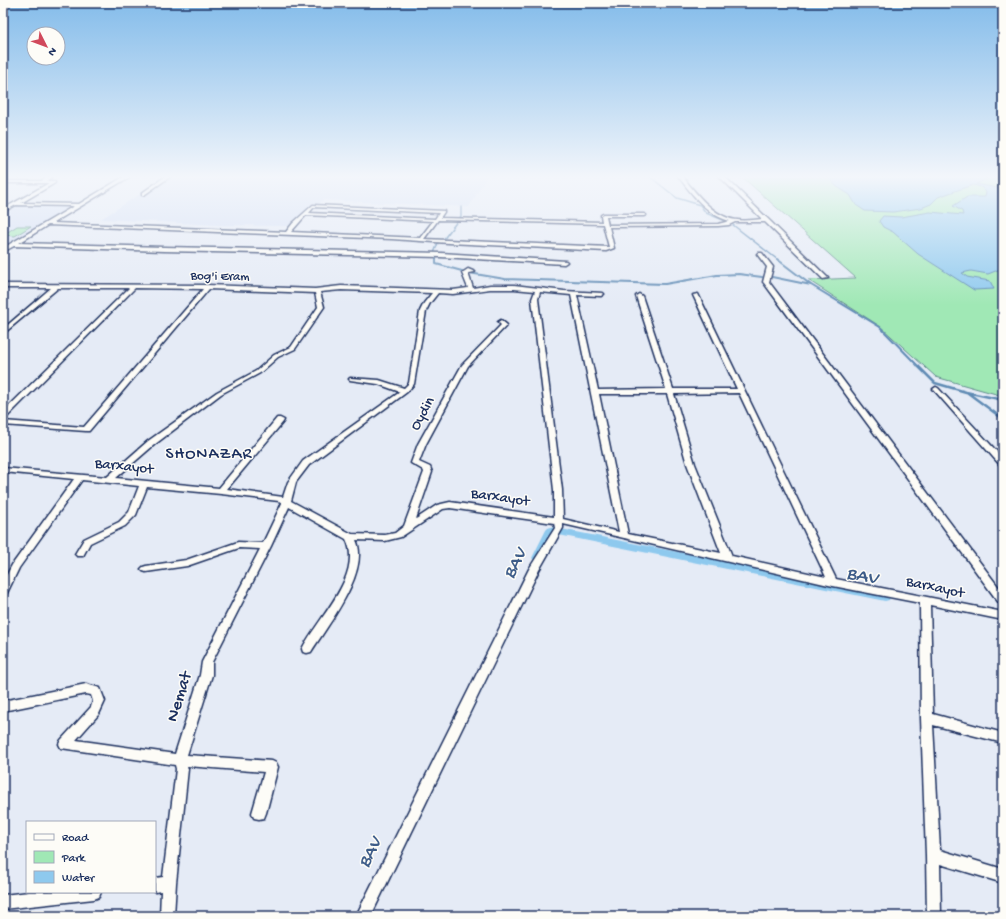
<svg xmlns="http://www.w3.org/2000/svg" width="1006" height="919" font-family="'Gochi Hand',sans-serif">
<rect width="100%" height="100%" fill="#e5ebf6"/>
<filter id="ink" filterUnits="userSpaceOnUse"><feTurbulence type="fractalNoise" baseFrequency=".025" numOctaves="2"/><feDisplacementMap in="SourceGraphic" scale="8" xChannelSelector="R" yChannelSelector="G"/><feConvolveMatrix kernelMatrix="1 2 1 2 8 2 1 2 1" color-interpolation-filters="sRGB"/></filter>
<g filter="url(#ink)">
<path fill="#d4dff5" d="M168,176H487L469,207L323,200L317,205H311L291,226L220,225L101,219Z
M20,204L75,205L7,244H3V215Z"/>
<path fill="#a0e8b5" stroke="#5e8c8a" d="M741,176H1003V396L936,377L881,327L808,280L856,278Z
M17,226H31L15,236L3,235Z"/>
<path fill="#8ec9ee" stroke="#608bb4" d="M827,176H978L987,179L976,184L1003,189V268L988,274L971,271L962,273L967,277L990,281L994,289L974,290L918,254L893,232L883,227L879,221L883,216L901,217L930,212L963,215L962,211L953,206L967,197H985L986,192L981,187L973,185L955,191L938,197L931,204L921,208L893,212L865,211L856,205L850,195L836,186Z"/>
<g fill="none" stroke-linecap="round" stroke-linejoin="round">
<path stroke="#608bb4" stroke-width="1.5" d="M649,176L677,198L700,205L706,213L728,222
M733,225L778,260
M443,240L461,216V207
M434,253L438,243
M436,257V260"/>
<path stroke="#608bb4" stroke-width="2" d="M436,259V264L462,271
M777,259L811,285L880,327L919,367
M469,273L505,279L665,284L717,275L739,274L762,277
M772,277L811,285"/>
<path stroke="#608bb4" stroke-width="2.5" d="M918,366L935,383L966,392L1003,400
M968,393L1003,419"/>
<path fill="#8ec9ee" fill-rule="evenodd" d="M551,527L885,593L889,594L890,597L889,600L885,601L554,534L540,560H534L532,558L546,530L548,528Z"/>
<g stroke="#1b2f5e" stroke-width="3">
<path id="minor" d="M48,176H53L47,181H55V183L21,203L79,204L125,176H131L53,223L286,232L293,223L313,205L444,211V212L440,218L602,222L601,215L603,214H644L646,215L644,216H606L608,225L718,224L730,221C708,216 692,194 678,176H682C695,192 709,211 728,218C739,222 751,220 762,219L719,176H724L828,278L823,279L765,222H735L729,225L718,226L609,227L614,248L606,251L449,243L392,239L48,225L19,243L164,247L441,253L566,261L567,262L564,264L441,257L164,251L14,246L3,252V248L74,206L16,205L3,212V209L49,183H8L7,181H42ZM314,207L439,213L435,219L309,213ZM306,215L433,221L420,238L291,232ZM438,220L603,224L609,247L424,239Z
M166,176H171L144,195H142V193Z
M758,253H762L773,267L769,282L1003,593V604L999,603L764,283L763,282L767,267L757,254Z
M468,269L475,272L468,273L473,288L490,285H514L564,291L603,293L604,294L601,296L577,295L598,390L666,389L636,296L639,294L642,296L673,389H737L693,295L698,294L836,579L1003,612V620L930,605L933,714L1003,733V743L933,725L940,850L1003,869V883L940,864L941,916H927L926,855L921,718L920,603L833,586L563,524V528L539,570L371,916H356L529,569L555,528L554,523L450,508L443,509L401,537L385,541L356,540C371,571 327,626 311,652L307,653L303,652L302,649C317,619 364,575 346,539L289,507L271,546L212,662V675L187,755L272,761L276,763L278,767L266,813L264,818L259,819L254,818L252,813L264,772L187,766L188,769L176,883L174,916H160L161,891L155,892V878L163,877L176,769L175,765L61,748L59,744L61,740L91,707L93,701L91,695L86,694L3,711V701L86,684L100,688L105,701L99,714L76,740L175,754L200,675L202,662L260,549L239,548L187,566L146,572L143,571L141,569L143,567L146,566L186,560L238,542L263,543L282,503L279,501L221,494L147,487L136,515L125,526L90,543L83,556H77L75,554L84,539L119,522L129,512L139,486L82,480L19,568L6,595L3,596V582L12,565L74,479L3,472V468L107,477L148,441L217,392L256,371L274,355L291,347L318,307L315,293L209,289L89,431H86L3,425V421L84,427L203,289L135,288L6,418H3V412L129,288H58L3,334V329L51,288H3V284L207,285L315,289L341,286L453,290L468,288L462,273ZM490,289H514L535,291L532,299L554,490V517L450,502L437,505L416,519L432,472L430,467L419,462L426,444L468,366L507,325L501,320L498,322L501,325L462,365L418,444L411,463L423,470L424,472L404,526L395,533L385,535L352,534L291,501L296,482L309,465L407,392L414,384L426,311L430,303L438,293L453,294ZM341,290L432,293L424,303L420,311L409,383L404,388L379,380L350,378L349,379L350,380L378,384L400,392L303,461L288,482L283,497L227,489L283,422L284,420L280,418H277L219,488L116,478L154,445L221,394L260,373L278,357L295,349L324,307L320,292ZM540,292L571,295L619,532L563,519L562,490L538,299ZM739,393L826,577L732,556L695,464L674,394ZM599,394H667L687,464L721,553L628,534Z
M936,387L938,388L1003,458V465H1000L934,390L933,389Z
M29,892H101L99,897L94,899L3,909V895Z"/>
</g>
<use href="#minor" fill="#fdfcf7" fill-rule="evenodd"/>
</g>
</g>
<linearGradient id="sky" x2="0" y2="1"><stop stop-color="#84bcea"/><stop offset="0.58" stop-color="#f3f6fb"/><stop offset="1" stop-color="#f3f6fb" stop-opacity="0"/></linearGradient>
<rect width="1006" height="305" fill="url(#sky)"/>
<g text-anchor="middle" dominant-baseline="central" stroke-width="3" stroke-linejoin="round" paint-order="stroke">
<g font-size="13" fill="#1b2f5e" stroke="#fdfcf7">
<text transform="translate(220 277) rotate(1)">Bog'i Eram</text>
</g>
<g font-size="15" fill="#1b2f5e" stroke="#fdfcf7">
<text transform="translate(423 414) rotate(-62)">Oydin</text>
<text transform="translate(124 467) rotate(6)">Barxayot</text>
<text transform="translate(500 498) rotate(8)">Barxayot</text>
<text transform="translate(935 588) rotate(12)">Barxayot</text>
</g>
<g font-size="17" letter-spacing="1" fill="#1b2f5e" stroke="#fdfcf7">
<text x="209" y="455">SHONAZAR</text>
</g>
<g font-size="18" fill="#1b2f5e" stroke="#fdfcf7">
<text transform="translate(180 697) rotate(-73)">Nemat</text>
</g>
<g font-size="19" font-style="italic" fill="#3e5d89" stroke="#fdfcf7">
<text transform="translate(516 564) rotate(-63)">BAV</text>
<text transform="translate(862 577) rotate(11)">BAV</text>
<text transform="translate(371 853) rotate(-63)">BAV</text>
</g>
</g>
<rect width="1006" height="919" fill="none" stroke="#fdfcf7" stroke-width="16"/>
<rect x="8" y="8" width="990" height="903" fill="none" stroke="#1b2f5e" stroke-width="1.5" filter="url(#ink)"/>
<rect x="26" y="821" width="130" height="72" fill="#fdfcf7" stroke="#a3aaba"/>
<rect x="34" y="834" width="20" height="6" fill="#fdfcf7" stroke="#a3aaba"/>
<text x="62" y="841" font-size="12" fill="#1b2f5e">Road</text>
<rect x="34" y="851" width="20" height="12" fill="#a0e8b5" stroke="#a3aaba"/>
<text x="62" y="861" font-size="12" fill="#1b2f5e">Park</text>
<rect x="34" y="871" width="20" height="12" fill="#8ec9ee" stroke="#a3aaba"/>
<text x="62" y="881" font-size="12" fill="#1b2f5e">Water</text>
<g transform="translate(46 46) rotate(132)"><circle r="19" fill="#fdfcf7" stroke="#a3aaba"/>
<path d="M0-3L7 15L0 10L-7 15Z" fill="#d1495b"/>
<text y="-6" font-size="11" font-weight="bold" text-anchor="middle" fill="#1b2f5e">N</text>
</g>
</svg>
